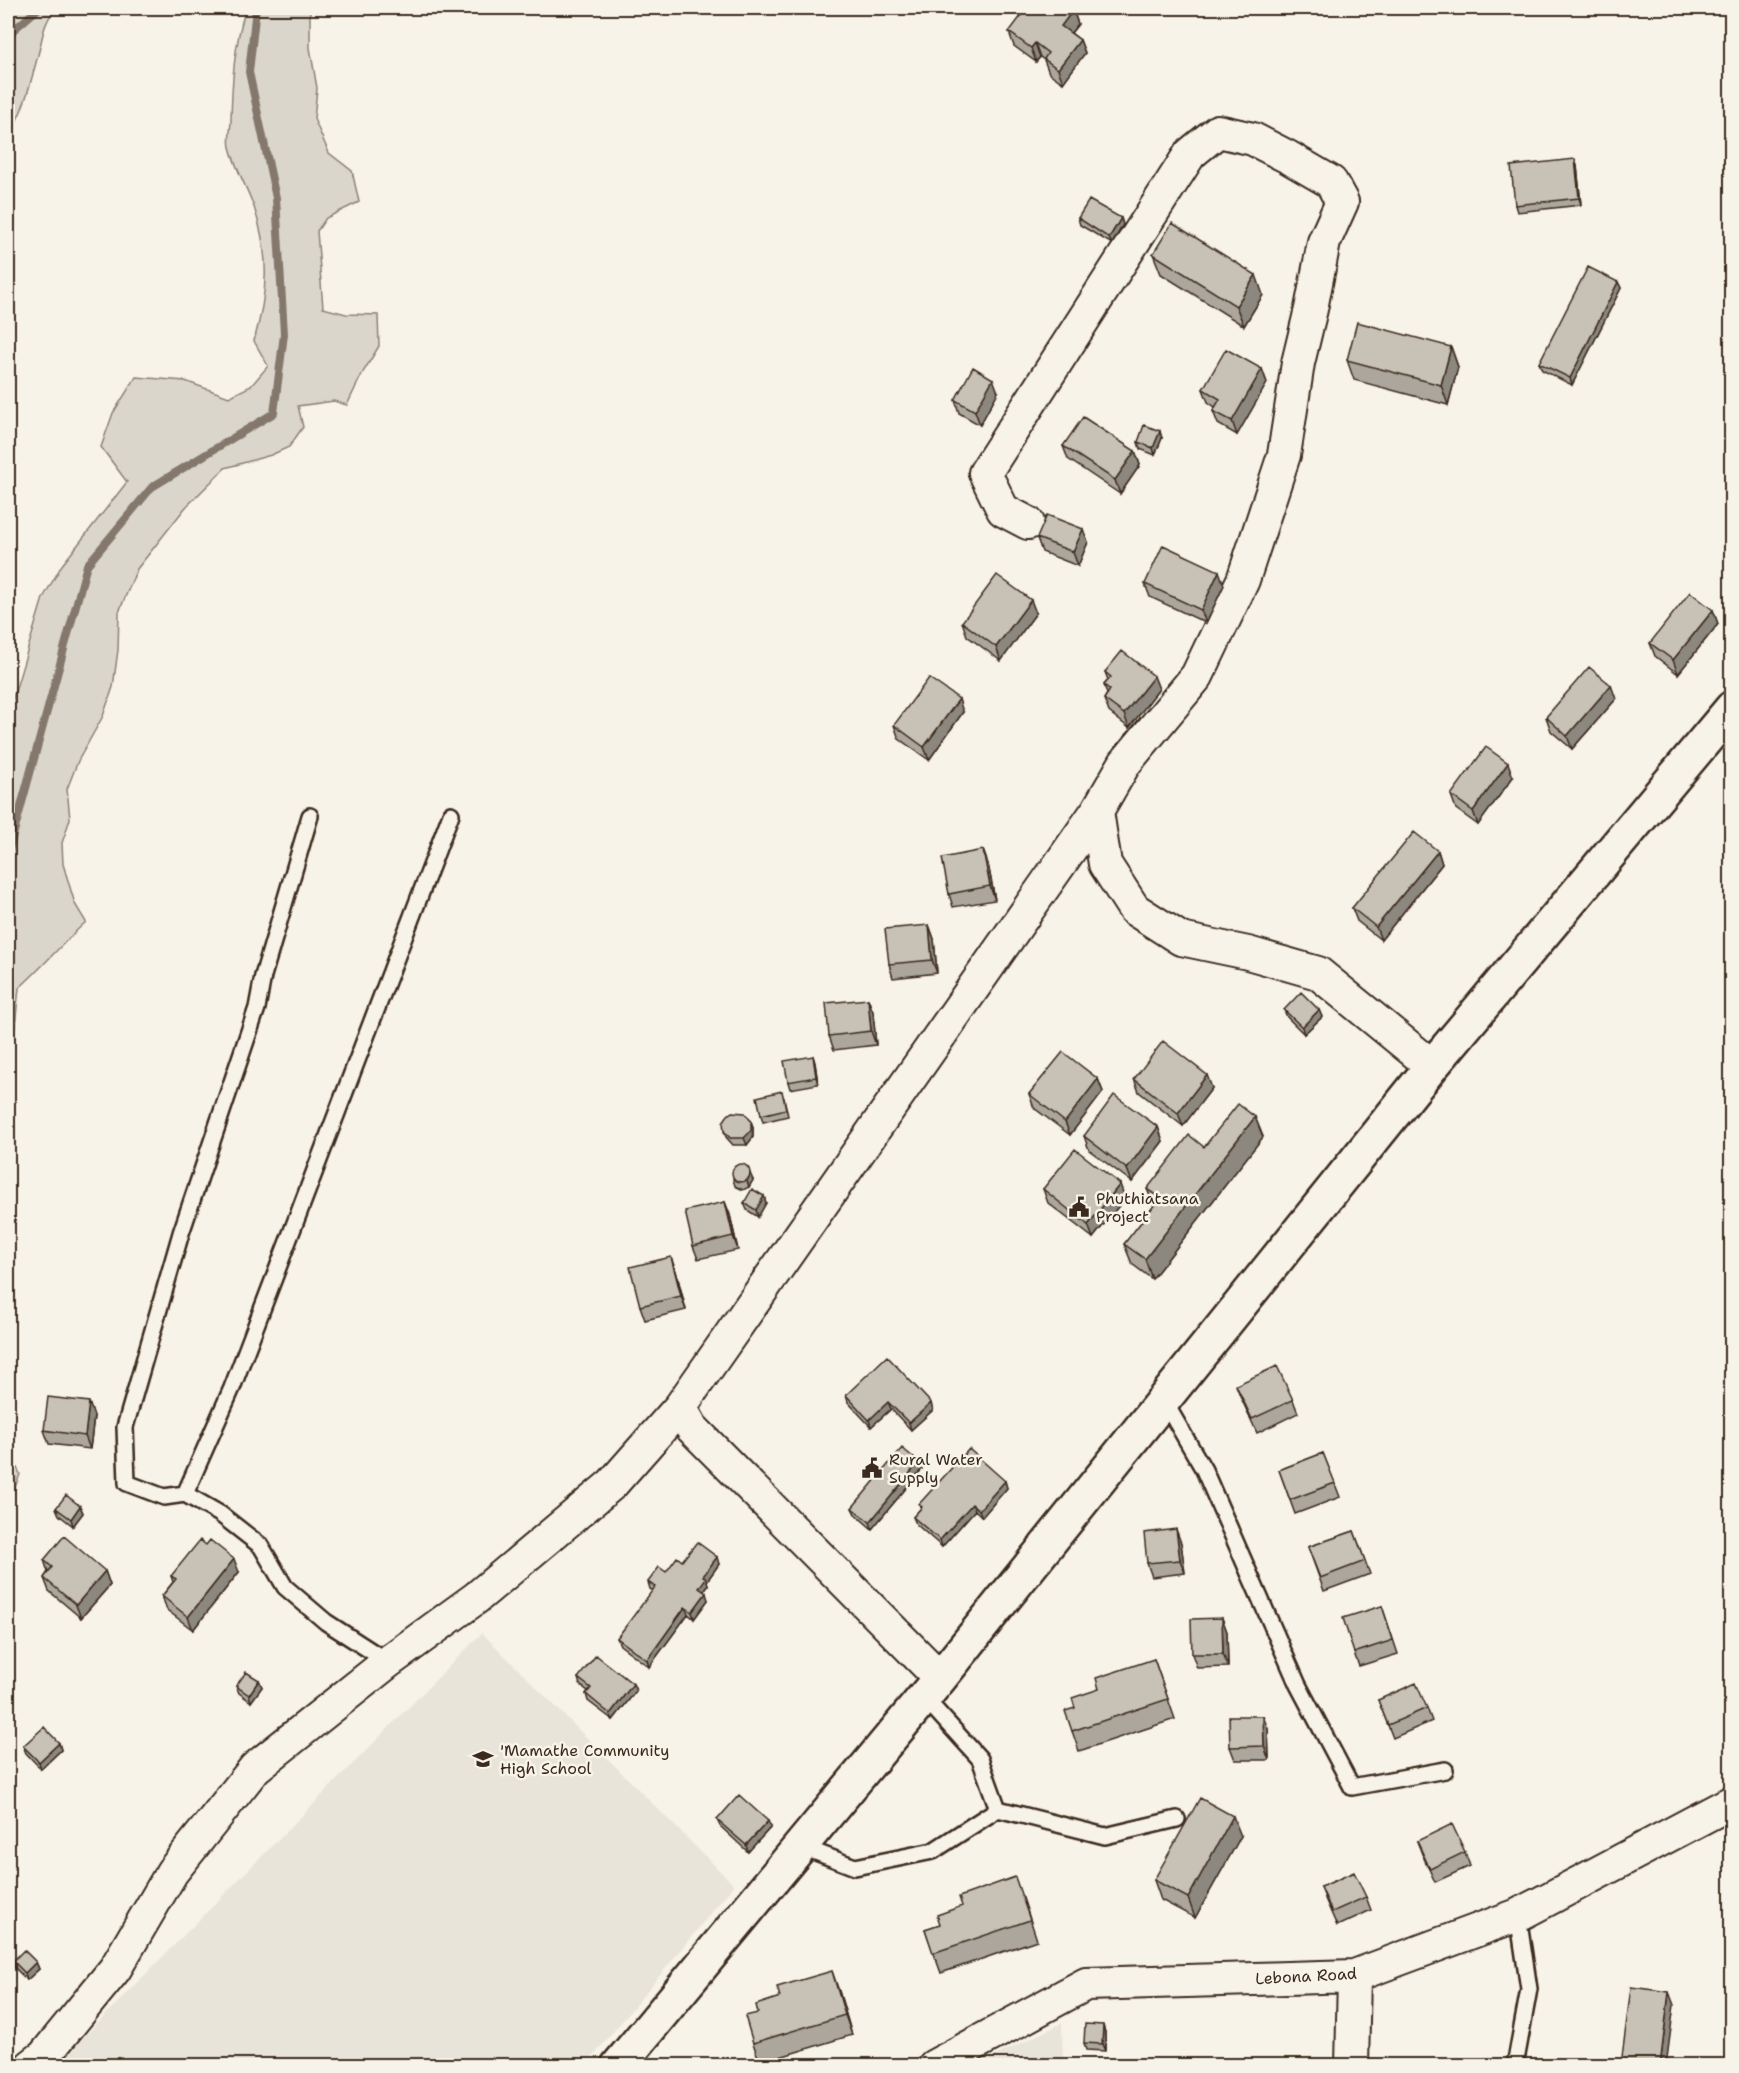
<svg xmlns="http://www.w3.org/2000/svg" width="1739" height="2073" font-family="'Shantell Sans',sans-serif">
<rect width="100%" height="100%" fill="#f7f3e8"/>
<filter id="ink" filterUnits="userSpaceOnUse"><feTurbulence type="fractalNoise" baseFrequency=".0167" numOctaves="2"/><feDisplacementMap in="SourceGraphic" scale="12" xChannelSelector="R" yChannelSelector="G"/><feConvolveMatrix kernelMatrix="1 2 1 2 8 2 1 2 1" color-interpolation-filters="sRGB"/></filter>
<g filter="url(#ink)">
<path fill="#e9e4d9" d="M482,1633L734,1885L586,2065L55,2066Z
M1062,2023L1063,2065H977Z"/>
<path fill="#dbd6cb" stroke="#8b8074" stroke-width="1.5" d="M9,8H57C43,21 43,37 38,55C31,81 24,113 8,135Z
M246,8H310V48L317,88L314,119L329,153L352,171L359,202L326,218L317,231L323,308L346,314L378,315L379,346L362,374L347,405L334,401L298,406L303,427L289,447L271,455L225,468L185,508L137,569L119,612L118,650L113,687L103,716L78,761L67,789L70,819L62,843L63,864L75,904L86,922C62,943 43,967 19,988L15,1027L8,1049V715L43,598L62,565L127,482L101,447L113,413L136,377L185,381L229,397L251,386L268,366L254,341C268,292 270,256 254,207C247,187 235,168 230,147C228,139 231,129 231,120C232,81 234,45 246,8Z
M8,1449L20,1474L8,1506Z"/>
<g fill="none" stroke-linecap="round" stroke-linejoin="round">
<path stroke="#84786c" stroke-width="8" d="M8,40L10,33L39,8
M8,854L87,565L152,487L274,413L284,334L276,198L249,72L256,8"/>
<g stroke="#3b2a1e" stroke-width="20">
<path id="lane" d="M310,816L263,976L257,1008L181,1233L125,1427L127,1483L164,1497L185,1494L220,1514L261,1546L285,1587L326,1622L388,1662
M1163,1399L1204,1470L1298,1685L1352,1787L1445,1770
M185,1494L232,1388L451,814
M998,1809L1105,1836L1177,1819
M800,1846L855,1867L933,1851L998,1809L980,1759L923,1696
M1515,2066L1529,1989L1518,1915"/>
</g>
<g stroke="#3b2a1e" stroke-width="36">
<path id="street" d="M1097,811L1105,864L1134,909L1181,939L1248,953L1318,973L1432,1066
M680,1407L692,1428L940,1678
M31,2066L44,2056L115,1969L172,1872L255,1768L388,1662L476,1598L612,1484L680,1407L1097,811L1125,763L1197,676L1243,580L1284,455L1298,363L1311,309L1324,242L1342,202L1331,182L1288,157L1253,139L1218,131L1190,154L985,473L1003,510L1028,523
M934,2066L1086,1984L1354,1976L1518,1915L1732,1802
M1352,2066L1354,1976"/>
</g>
<g stroke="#3b2a1e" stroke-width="38">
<path id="secondary" d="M618,2066L940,1678L1432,1066L1732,708"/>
</g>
<use href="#lane" stroke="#f7f3e8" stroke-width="15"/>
<use href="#street" stroke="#f7f3e8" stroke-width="32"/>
<use href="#secondary" stroke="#f7f3e8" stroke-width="33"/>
</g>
<path fill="#aca69d" stroke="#3b2a1e" stroke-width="1.5" d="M1044,9L1073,10L1078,24L1071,33L1080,40L1085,53L1063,83L1049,73L1044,60L1040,57L1036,62L1014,46L1009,32Z
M1577,166L1581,205L1517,212L1515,205Z
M1078,218H1121L1123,225L1112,244L1080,225Z
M1153,254L1263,295L1244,326L1161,274Z
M1618,282L1621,288L1572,385L1542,370L1539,363Z
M1451,347L1458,367L1448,405L1354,380L1347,360Z
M1262,369L1267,383L1237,435L1218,424L1213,411L1215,407L1208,402L1203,389Z
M998,392L980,425L959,413L955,400Z
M1162,438L1155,455L1140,449L1138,442Z
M1063,446L1135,451L1140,465L1120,494L1068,459Z
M1037,538L1088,542L1078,566L1042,552Z
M1145,584L1224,585L1206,623L1150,597Z
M1713,610L1718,624L1678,674L1655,656L1650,643Z
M1036,613L1001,661L967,636L962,622Z
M1105,672L1159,689L1129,728L1109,712L1104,699L1107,694L1104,685L1108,680Z
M1616,699L1572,749L1551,731L1546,717Z
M963,712L929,760L899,739L894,725Z
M1513,777L1478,825L1456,809L1451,795Z
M983,850L988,864L995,900L953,907L949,894Z
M1438,851L1442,864L1381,940L1357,921L1352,908Z
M929,925L934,939L937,973L893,978L889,964Z
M868,999L873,1012L876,1045L834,1050L829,1036Z
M1284,1010H1319L1322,1017L1304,1034L1287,1017Z
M813,1056L815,1063L818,1084L790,1089L788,1082Z
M1098,1079L1103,1092L1070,1135L1034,1108L1029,1094Z
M1134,1079L1212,1088L1183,1126L1139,1092Z
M784,1098L788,1116L763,1122L761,1115Z
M1255,1117L1263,1137L1152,1279L1132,1264L1124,1244L1154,1206L1147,1189L1204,1147Z
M751,1121L753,1128V1137L747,1145H733L726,1137L724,1131Z
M1158,1127L1163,1141L1132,1182L1089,1150L1084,1136Z
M733,1179L753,1180L749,1187L743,1190L735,1186Z
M1043,1189L1125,1198L1093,1238L1048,1203Z
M764,1196L766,1203L758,1217L747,1210L744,1203Z
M725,1202L730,1215L738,1250L698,1259L693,1246Z
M676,1271L686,1310L645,1320L640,1306Z
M1236,1385L1293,1400L1298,1413L1257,1433L1241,1398Z
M846,1395L933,1410L911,1430L891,1409L871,1427L848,1402Z
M94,1416L90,1449L49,1444L44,1430Z
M1323,1453L1340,1497L1295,1514L1279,1470Z
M919,1462L922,1469L872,1529L855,1514L852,1508Z
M1005,1481L1007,1488L982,1517L975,1510L942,1547L916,1524L913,1517L921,1508L919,1504Z
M80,1506L83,1513L73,1526L59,1515L56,1508Z
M1354,1531L1370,1574L1324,1591L1308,1547Z
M1181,1543L1185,1573L1152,1577L1147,1563Z
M44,1560L105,1571L110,1585L81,1618L49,1591L44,1578L48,1572Z
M682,1561L719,1564L707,1581L708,1585L703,1592L708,1600L694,1619L688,1614L649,1667L620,1645L617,1638L653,1591L650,1589L648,1582L666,1572Z
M239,1572L193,1630L167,1610L162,1596L173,1582L171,1576Z
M1382,1606L1398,1654L1359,1666L1354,1653Z
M1222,1618L1227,1632L1228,1667L1197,1668L1192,1654Z
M1154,1659L1175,1719L1079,1751L1072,1731L1075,1708L1099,1689Z
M578,1678L633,1684L636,1691L613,1720L588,1701L586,1694L588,1691L580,1685Z
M259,1680L262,1687L251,1702L239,1693L236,1686Z
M1378,1700L1427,1708L1432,1721L1393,1738Z
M1268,1729L1269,1760H1235L1230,1747Z
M59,1743L61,1750L41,1769L26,1753L23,1746Z
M717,1820L771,1827L748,1852L720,1826Z
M1241,1836L1195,1918L1161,1900L1154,1880Z
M1417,1841L1465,1852L1470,1866L1435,1882L1422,1854Z
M1321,1887L1366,1897L1371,1910L1337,1926L1326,1901Z
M1023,1898L1037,1940L941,1973L925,1929Z
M13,1961L36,1962L39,1969L27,1980L15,1968Z
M839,1991L852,2035L760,2063L753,2043Z
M1105,2032V2051L1086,2050L1084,2043Z"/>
<path fill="#8c877f" stroke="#3b2a1e" stroke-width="1.5" d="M1073,10L1078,24L1066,39L1061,26Z
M1080,40L1085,53L1063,83L1058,69Z
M1035,43L1040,57L1036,62L1031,48Z
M1575,159L1577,166L1581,205L1579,198Z
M1121,218L1123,225L1112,244L1109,238Z
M1256,275L1263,295L1244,326L1236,306Z
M1618,282L1621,288L1572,385L1570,378Z
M1451,347L1458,367L1448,405L1441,385Z
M1262,369L1267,383L1237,435L1232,421Z
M993,379L998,392L980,425L975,411Z
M1160,431L1162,438L1155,455L1153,448Z
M1135,451L1140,465L1120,494L1115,480Z
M1083,529L1088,542L1078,566L1073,552Z
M1219,571L1224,585L1206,623L1201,610Z
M1031,600L1036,613L1001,661L996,647Z
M1713,610L1718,624L1678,674L1673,660Z
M1154,676L1159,689L1129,728L1124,714Z
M1611,685L1616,699L1572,749L1567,736Z
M959,699L963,712L929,760L924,747Z
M1508,763L1513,777L1478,825L1473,811Z
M983,850L988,864L995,900L990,886Z
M1438,851L1442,864L1381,940L1376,927Z
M929,925L934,939L937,973L932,960Z
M868,999L873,1012L876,1045L871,1031Z
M1319,1010L1322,1017L1304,1034L1302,1027Z
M813,1056L815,1063L818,1084L816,1077Z
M1207,1075L1212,1088L1183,1126L1178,1113Z
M1098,1079L1103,1092L1070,1135L1065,1122Z
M1255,1117L1263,1137L1152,1279L1145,1259Z
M751,1121L753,1128V1137L747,1145L744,1138Z
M1158,1127L1163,1141L1132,1182L1127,1169Z
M750,1173L753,1180L749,1187L747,1181Z
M1120,1184L1125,1198L1093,1238L1088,1225Z
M764,1196L766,1203L758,1217L756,1210Z
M725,1202L730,1215L738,1250L733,1236Z
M671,1257L676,1271L686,1310L681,1296Z
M89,1402L94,1416L90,1449L85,1436Z
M888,1402L891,1409L871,1427L869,1420Z
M931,1403L933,1410L911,1430L909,1423Z
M919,1462L922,1469L872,1529L870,1522Z
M1005,1481L1007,1488L982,1517L979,1510Z
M972,1504L975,1510L942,1547L940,1540Z
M80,1506L83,1513L73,1526L71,1519Z
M1176,1529L1181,1543L1185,1573L1180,1560Z
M717,1557L719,1564L707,1581L708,1585L701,1595L699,1588L703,1576Z
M234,1559L239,1572L193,1630L188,1617Z
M105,1571L110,1585L81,1618L76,1605Z
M706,1593L708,1600L694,1619L692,1612Z
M685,1607L688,1614L649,1667L647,1660Z
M1222,1618L1227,1632L1228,1667L1223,1654Z
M259,1680L262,1687L251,1702L249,1695Z
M633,1684L636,1691L613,1720L610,1714Z
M1263,1716L1268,1729L1269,1760L1264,1746Z
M59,1743L61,1750L41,1769L39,1762Z
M1233,1816L1241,1836L1195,1918L1188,1898Z
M768,1821L771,1827L748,1852L746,1845Z
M36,1962L39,1969L27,1980L25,1973Z
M832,1971L839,1991L852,2035L845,2015Z
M1669,1992L1674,2005L1666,2066H1660Z
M1103,2025L1105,2032V2051L1102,2044Z"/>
<path fill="#c8c1b6" stroke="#3b2a1e" stroke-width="1.5" d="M1027,8H1042L1044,9L1045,8H1069L1073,10L1061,26L1080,40L1058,69L1044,59L1048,53L1035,43L1031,48L1009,32Z
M1575,159L1579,198L1515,205L1511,166Z
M1089,200L1121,218L1109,238L1078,218Z
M1172,223L1256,275L1236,306L1153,254Z
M1588,267L1618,282L1570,378L1539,363Z
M1357,322L1451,347L1441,385L1347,360Z
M1226,349L1262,369L1232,421L1213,411L1220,399L1203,389Z
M973,367L993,379L975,411L955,400Z
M1083,417L1135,451L1115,480L1063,446Z
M1144,425L1160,431L1153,448L1138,442Z
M1047,515L1083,529L1073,552L1037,538Z
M1163,545L1219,571L1201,610L1145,584Z
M997,575L1031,600L996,647L962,622Z
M1690,592L1713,610L1673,660L1650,643Z
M1122,651L1154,676L1124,714L1104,699L1110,690L1104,685L1111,677L1105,672Z
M1589,667L1611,685L1567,736L1546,717Z
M929,678L959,699L924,747L894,725Z
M1486,747L1508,763L1473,811L1451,795Z
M1414,832L1438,851L1376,927L1352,908Z
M983,850L990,886L949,894L942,858Z
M929,925L932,960L889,964L885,929Z
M1301,992L1319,1010L1302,1027L1284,1010Z
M868,999L871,1031L829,1036L826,1003Z
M1163,1041L1207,1075L1178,1113L1134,1079Z
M1063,1052L1098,1079L1065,1122L1029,1094Z
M813,1056L816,1077L788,1082L784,1061Z
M782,1091L786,1109L761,1115L757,1097Z
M1114,1095L1158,1127L1127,1169L1084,1136Z
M1238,1104L1255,1117L1145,1259L1124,1244L1160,1198L1147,1189L1189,1135L1204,1147Z
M732,1112L745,1113L751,1121V1131L744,1138H730L724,1131L723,1122L728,1115Z
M1075,1149L1120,1184L1088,1225L1043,1189Z
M732 1173a9 9 0 1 1 18 0a9 9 0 1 1-18 0Z
M752,1189L764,1196L756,1210L744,1203Z
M725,1202L733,1236L693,1246L685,1211Z
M671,1257L681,1296L640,1306L630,1267Z
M887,1356L931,1403L909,1423L888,1402L869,1420L846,1395Z
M1277,1366L1293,1400L1252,1419L1236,1385Z
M48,1397L89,1402L85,1436L44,1430Z
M902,1448L919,1462L870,1522L852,1508Z
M969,1449L1005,1481L979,1510L972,1504L940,1540L913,1517L922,1507L919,1504Z
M1323,1453L1335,1483L1290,1500L1279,1470Z
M66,1495L80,1506L71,1519L56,1508Z
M1176,1529L1180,1560L1147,1563L1144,1533Z
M1354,1531L1365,1561L1320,1578L1308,1547Z
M64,1536L105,1571L76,1605L44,1578L52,1567L44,1560Z
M200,1540L206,1545L210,1540L234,1559L188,1617L162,1596L176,1579L171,1576Z
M697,1542L717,1557L703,1576L706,1578L699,1588L706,1593L692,1612L685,1607L647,1660L617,1638L655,1587L648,1582L659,1567L666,1572L677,1557L682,1561Z
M1382,1606L1393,1640L1354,1653L1343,1618Z
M1222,1618L1223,1654H1192L1191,1619Z
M596,1655L633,1684L610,1714L586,1694L591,1688L578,1678Z
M1154,1659L1168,1699L1072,1731L1065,1711L1075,1708L1072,1698L1099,1689L1096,1678Z
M246,1672L259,1680L249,1695L236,1686Z
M1416,1683L1427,1708L1388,1725L1378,1700Z
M1229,1716H1263L1264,1746L1230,1747Z
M44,1727L59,1743L39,1762L23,1746Z
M739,1795L768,1821L746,1845L717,1820Z
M1200,1798L1233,1816L1188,1898L1154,1880Z
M1452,1824L1465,1852L1430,1869L1417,1841Z
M1354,1872L1366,1897L1332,1912L1321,1887Z
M1015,1877L1030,1920L933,1953L925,1929L940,1924L937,1915L962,1906L959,1897Z
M24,1950L36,1962L25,1973L13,1961Z
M832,1971L845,2015L753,2043L745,2016L758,2013L756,2005L780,1997L777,1987Z
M1631,1987L1669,1992L1660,2066L1621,2065Z
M1085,2024L1103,2025L1102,2044L1084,2043Z"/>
</g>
<defs>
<g id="civic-bare" transform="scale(1.62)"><path d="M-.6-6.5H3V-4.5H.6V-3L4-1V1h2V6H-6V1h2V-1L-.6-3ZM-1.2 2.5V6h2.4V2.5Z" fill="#3b2a1e" stroke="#f7f3e8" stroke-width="2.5" paint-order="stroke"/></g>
<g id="school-bare" transform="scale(1.62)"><path d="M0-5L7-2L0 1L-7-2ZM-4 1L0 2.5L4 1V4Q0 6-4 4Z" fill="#3b2a1e" stroke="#f7f3e8" stroke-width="2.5" paint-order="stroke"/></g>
</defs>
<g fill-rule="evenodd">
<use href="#civic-bare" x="1079" y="1207"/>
<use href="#civic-bare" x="872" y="1468"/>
<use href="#school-bare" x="483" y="1759"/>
</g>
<g text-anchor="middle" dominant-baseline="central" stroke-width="5" stroke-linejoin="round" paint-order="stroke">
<g font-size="16" fill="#3b2a1e" stroke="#f7f3e8" text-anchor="start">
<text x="1096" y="1198">Phuthiatsana<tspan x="1096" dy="18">Project</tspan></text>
<text x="889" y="1459">Rural Water<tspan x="889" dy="18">Supply</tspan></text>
<text x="500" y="1750">'Mamathe Community<tspan x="500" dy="18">High School</tspan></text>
</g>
<g font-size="16" fill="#3b2a1e" stroke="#f7f3e8">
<text transform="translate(1306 1976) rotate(-3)">Lebona Road</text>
</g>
</g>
<rect width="1739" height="2073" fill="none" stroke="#f7f3e8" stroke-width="30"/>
<rect x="15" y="15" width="1709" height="2043" fill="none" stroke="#3b2a1e" stroke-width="2" filter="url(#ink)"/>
</svg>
